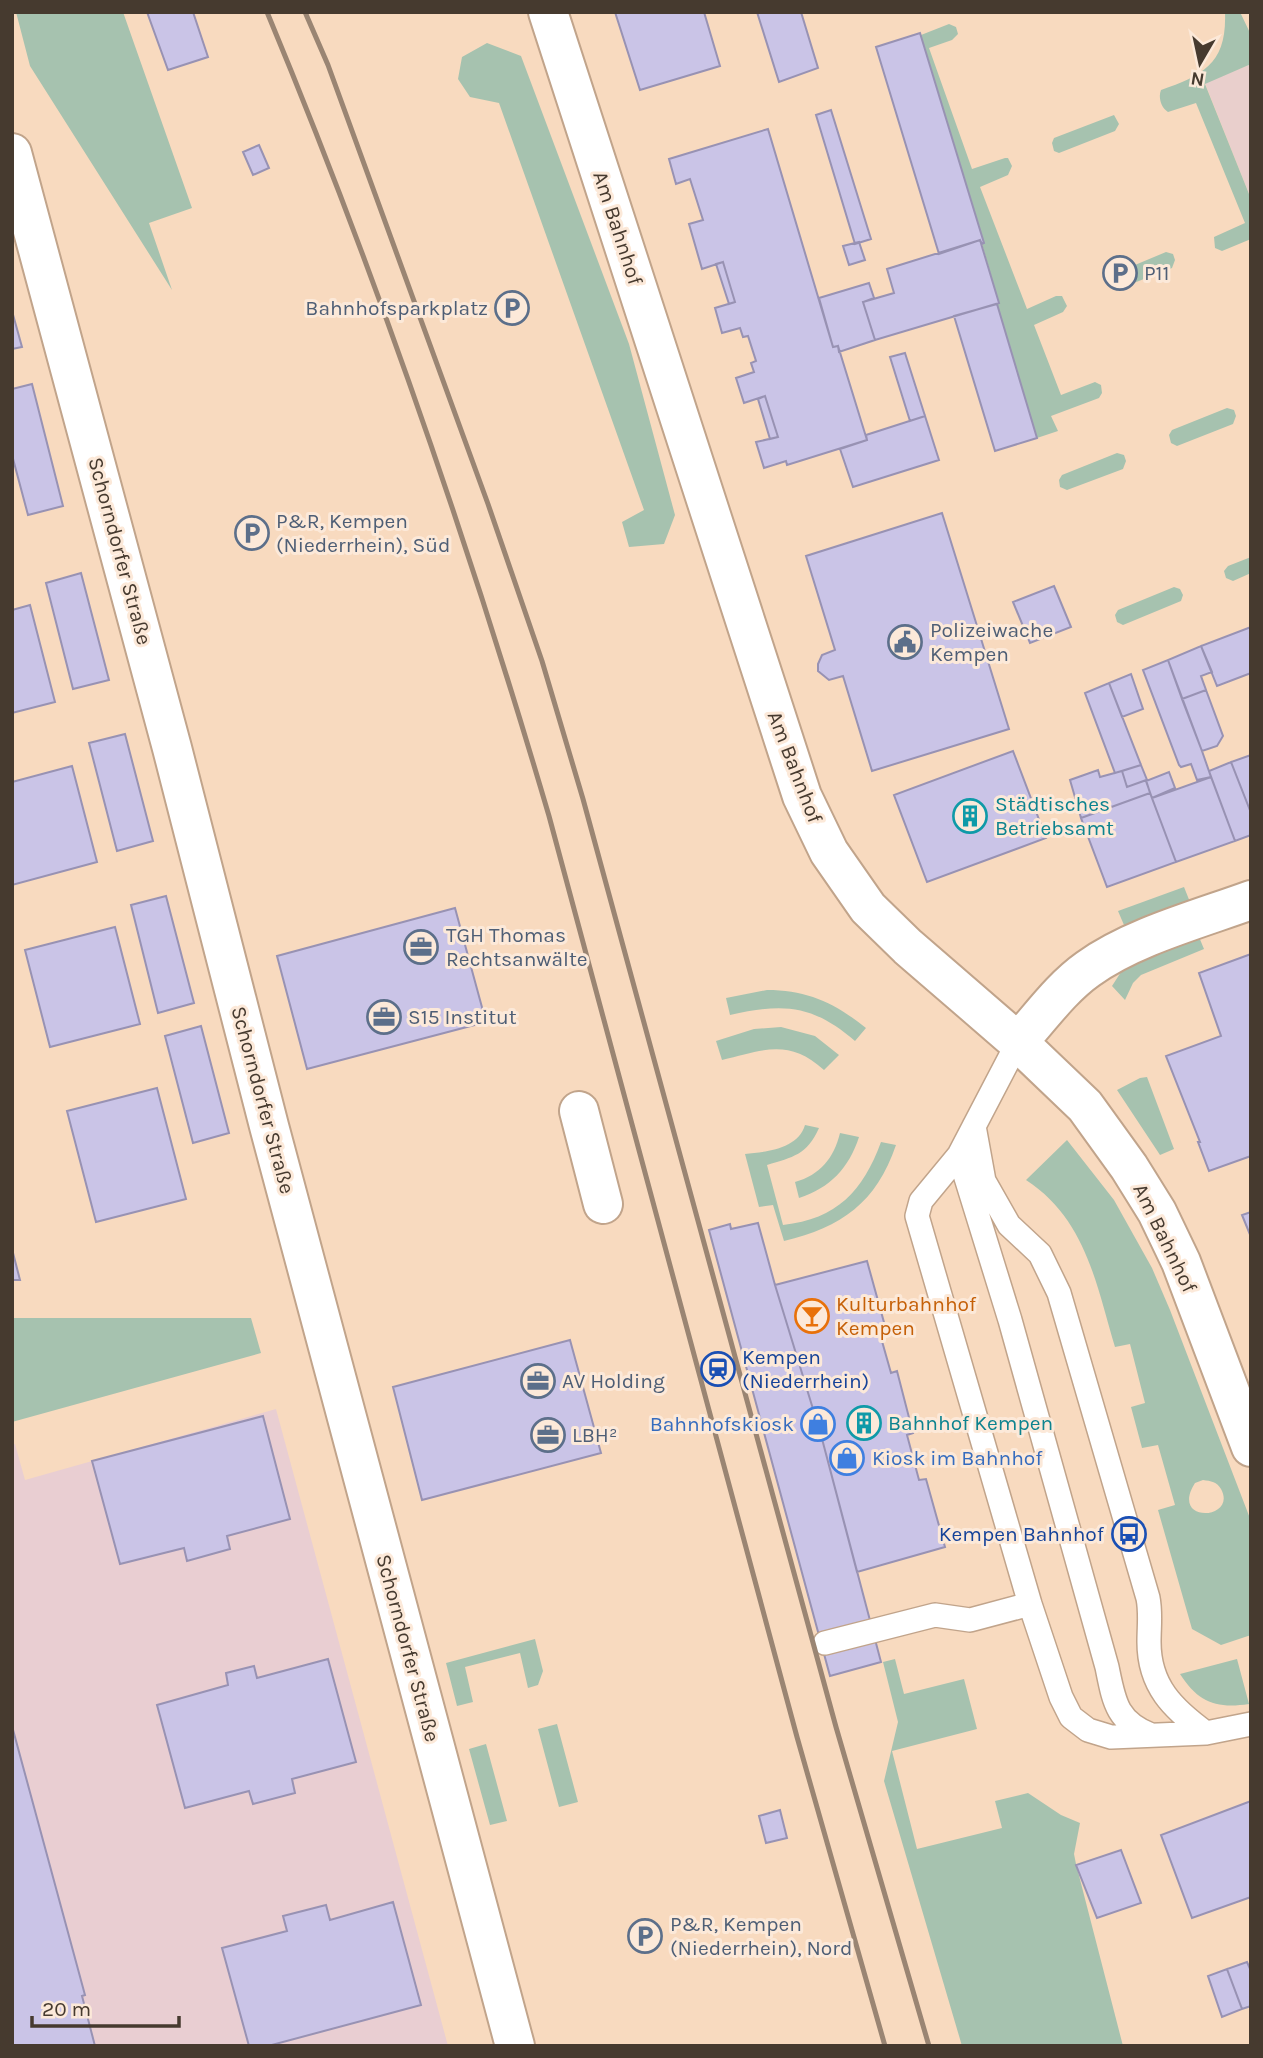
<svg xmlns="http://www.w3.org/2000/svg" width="1263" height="2058" font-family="Karla,sans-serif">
<rect width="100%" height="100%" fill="#f8dabf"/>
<path fill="#e9ced2" d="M276,1409L448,2046H12V1445L15,1444L25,1480Z"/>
<path fill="#e9cfcc" d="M1251,64V199L1205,83Z"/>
<path fill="#a6c2af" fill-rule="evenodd" d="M16,12H123L192,208L149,223L172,290L30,66Z
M1225,12H1240L1251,35V64L1205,84L1251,199V239L1222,251L1215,248L1214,237L1245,223L1196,103L1168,112C1161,108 1158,97 1161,90C1204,75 1227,63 1225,12Z
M949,24L956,27L958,34L952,40L929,48L972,169L1005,158H1008L1012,166L1008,175L980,187L1027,309L1056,296H1062L1067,306L1063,312L1034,325L1061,395L1095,382L1101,385L1102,393L1099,398L1051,416L1058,431L1037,438L997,304L999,303L982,244L984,242L921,35Z
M487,43L521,56L629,344L675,515L664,544L629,547L622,522L644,510L499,103L470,97L458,79L462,57Z
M1114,115L1119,124L1115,131L1059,153L1054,151L1052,143L1054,138Z
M1166,252L1173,254L1175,260L1172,268L1116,290L1110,287L1108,280L1111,275Z
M1227,408L1234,410L1236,416L1233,424L1177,446L1171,443L1169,435L1172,430Z
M1117,453L1124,455L1126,461L1123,469L1067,490L1060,487L1059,480L1062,475Z
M1251,557V573L1233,581L1226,578L1224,571L1228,566Z
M1174,587L1180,589L1183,595L1181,601L1123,625L1117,622L1115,615L1118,610Z
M1184,887L1190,902L1124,925L1118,911Z
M1199,937L1204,949L1141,975L1133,983L1125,1000L1112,986L1121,972L1132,963Z
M767,990C807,990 835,1003 866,1028L855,1041C812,1004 783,1003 730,1015L726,998Z
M781,1027L815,1036L839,1055L824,1070C789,1038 763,1050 722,1060L716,1041L754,1029Z
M1147,1077L1174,1149L1160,1155L1117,1090L1140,1078Z
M805,1125L819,1128C807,1155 793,1157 767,1165L783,1225C837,1219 863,1191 881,1142L896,1145C876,1203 842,1227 784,1241L773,1205L759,1207L745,1154C766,1152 798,1149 805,1125Z
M840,1133L859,1137C849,1168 830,1188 799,1198L795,1182C820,1175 834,1158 840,1133Z
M1067,1140L1114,1200L1152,1268L1170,1310L1251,1521V1635L1221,1645L1192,1629L1158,1510L1175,1505L1158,1445L1142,1448L1131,1407L1145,1403L1130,1344L1115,1347C1096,1284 1086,1219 1026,1180ZM1203,1480C1211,1481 1217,1482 1221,1489C1238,1520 1169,1524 1195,1483Z
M12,1318H251L261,1353L12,1422Z
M535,1639L543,1671L538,1685L528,1688L520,1653L465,1667L473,1702L457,1706L446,1663Z
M895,1659L904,1694L964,1679L977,1729L892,1751L917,1849L1002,1828L995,1801L1028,1793L1061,1815L1080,1823L1074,1854L1076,1864L1123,2046H962L884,1781L898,1722L883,1662Z
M1237,1659L1249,1704C1216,1709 1198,1702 1180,1674Z
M557,1724L578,1802L559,1807L538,1729Z
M486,1744L507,1821L490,1825L469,1749Z"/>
<path fill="#cac4e7" stroke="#9892b3" stroke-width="2" d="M147,12H193L208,57L168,70Z
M615,12H704L720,66L640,90Z
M757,12H801L818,68L779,82Z
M920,33L984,243L982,244L980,240L939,254L876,47Z
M831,110L871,239L855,244L816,115Z
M768,129L833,347L838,346L867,440L787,465L786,461L764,468L756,442L778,437L765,396L744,403L736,378L754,372L751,363L756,361L748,336L743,337L740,328L722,333L715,308L735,302L723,262L702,269L689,224L703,220L690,179L676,184L669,159Z
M259,145L269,168L253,175L243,152Z
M980,240L999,303L875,340L863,302L894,293L887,269Z
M859,242L865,260L849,265L843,246Z
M723,262L735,302L729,304L716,264Z
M869,283L874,298L863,302L875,340L839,352L838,346L833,347L819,298Z
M997,304L1037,438L995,451L954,316Z
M12,311L22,347L12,349Z
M905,353L925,416L910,421L890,357Z
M32,384L63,506L28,515L12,455V389Z
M765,396L778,437L770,439L758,399Z
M925,416L939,460L853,487L840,449L867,440L866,435Z
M942,513L1009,729L872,771L843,676L829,680L818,671V664L822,655L835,650L806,556Z
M81,573L109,680L73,689L46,583Z
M1054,586L1071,627L1030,643L1013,602Z
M30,605L55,702L12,713V610Z
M1251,627V673L1217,686L1201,646Z
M1201,646L1212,672L1201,676L1206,690L1182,699L1168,660Z
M1168,660L1202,751L1211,777L1197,780L1191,764L1181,767L1179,765L1143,670Z
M1131,674L1143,709L1122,717L1109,683Z
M1109,683L1141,765L1115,773L1085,693Z
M1206,690L1223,736L1217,746L1202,751L1182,699Z
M125,734L153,841L117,851L89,743Z
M1013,751L1046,838L927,882L894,795Z
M1251,755V813L1231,762Z
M1231,762L1251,813V835L1235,841L1209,771Z
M1141,765L1147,780L1127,787L1122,771Z
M72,766L97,862L12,885V782Z
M1098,770L1100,777L1122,771L1127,787L1146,780L1150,793L1081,818L1070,780Z
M1169,772L1175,788L1152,798L1146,781Z
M1211,777L1235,841L1176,862L1152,798Z
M1150,793L1176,862L1107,887L1081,818Z
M166,896L194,1003L158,1013L131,905Z
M455,908L486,1022L307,1069L277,956Z
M115,927L140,1024L50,1047L25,950Z
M1251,954V1156L1209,1171L1198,1142H1200L1166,1056L1221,1036L1199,973Z
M201,1026L229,1133L193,1143L165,1036Z
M157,1088L186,1199L96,1222L67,1111Z
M1251,1212V1237L1242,1215Z
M758,1223L775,1285L821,1435L881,1662L830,1676L709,1230L730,1224L731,1229Z
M12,1249L20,1280H12Z
M867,1261L885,1326L878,1327L891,1373L897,1371L913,1433L907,1435L919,1480L926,1479L945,1547L857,1572L821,1435L775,1285Z
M570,1340L601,1453L422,1500L393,1387Z
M263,1416L290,1519L227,1536L230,1549L187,1561L184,1548L120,1564L92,1461Z
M328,1659L356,1762L292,1779L295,1793L253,1804L249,1791L185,1808L157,1705L228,1685L226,1673L254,1666L257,1678Z
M12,1726L85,1995L82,1996L95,2046H12Z
M1251,1801V1897L1192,1918L1161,1835Z
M780,1810L787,1838L766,1843L759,1816Z
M1121,1850L1141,1903L1097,1918L1076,1865Z
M393,1902L421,2005L268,2046H249L222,1948L287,1931L283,1916L326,1905L330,1920Z
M1247,1962L1251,1971V2006L1242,2009L1227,1969Z
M1227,1969L1242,2009L1222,2017L1208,1976Z"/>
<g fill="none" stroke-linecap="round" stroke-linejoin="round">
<g stroke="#c1a48b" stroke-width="26">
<path id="lane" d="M1018,1042L959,1155L921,1201L917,1216L1030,1604L1061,1697L1071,1717L1088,1730L1111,1737L1206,1733L1251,1724
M974,1126L984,1181L1009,1225L1040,1254L1059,1293L1148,1598C1151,1613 1149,1626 1149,1642C1149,1686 1173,1709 1206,1733
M959,1155L1010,1320L1107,1667C1114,1701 1116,1721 1151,1735
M825,1643L935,1615L970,1620L1030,1604"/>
</g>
<g stroke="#c1a48b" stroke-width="42">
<path id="street" d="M12,153L172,748L269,1126L515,2046
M579,1111L603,1204"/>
</g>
<g stroke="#c1a48b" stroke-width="42">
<path id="secondary" d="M548,12L802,796L829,852L868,908L908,947L1018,1042L1085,1106L1129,1167L1157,1212L1181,1262L1251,1447
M1018,1042C1040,1018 1061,988 1088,969C1132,937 1199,919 1251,900"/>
</g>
<use href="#lane" stroke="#fff" stroke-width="23"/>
<use href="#street" stroke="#fff" stroke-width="38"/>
<use href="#secondary" stroke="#fff" stroke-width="38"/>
<path stroke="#9a8573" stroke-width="5" d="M267,12C376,274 469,544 549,816L797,1737L885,2046
M305,12L328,65L488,504L542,661L583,799L836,1727L929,2046"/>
</g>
<defs>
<g id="parking-ring" transform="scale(1.75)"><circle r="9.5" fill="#fce9d9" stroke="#5c6f8a" stroke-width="1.5"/><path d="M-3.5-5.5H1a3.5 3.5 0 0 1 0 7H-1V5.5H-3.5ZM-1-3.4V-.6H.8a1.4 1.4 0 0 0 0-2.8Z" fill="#5c6f8a"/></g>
<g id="civic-ring" transform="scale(1.75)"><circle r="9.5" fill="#fce9d9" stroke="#5c6f8a" stroke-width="1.5"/><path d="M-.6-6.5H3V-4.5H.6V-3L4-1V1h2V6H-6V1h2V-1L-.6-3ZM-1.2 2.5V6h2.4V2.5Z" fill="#5c6f8a"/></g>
<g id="building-ring" transform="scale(1.75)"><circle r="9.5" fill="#fce9d9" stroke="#0f9aa8" stroke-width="1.5"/><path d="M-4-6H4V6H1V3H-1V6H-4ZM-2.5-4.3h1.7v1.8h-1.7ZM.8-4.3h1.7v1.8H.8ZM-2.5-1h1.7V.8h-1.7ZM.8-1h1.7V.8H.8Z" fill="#0f9aa8"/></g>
<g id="office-ring" transform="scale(1.75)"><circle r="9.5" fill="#fce9d9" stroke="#5c6f8a" stroke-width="1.5"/><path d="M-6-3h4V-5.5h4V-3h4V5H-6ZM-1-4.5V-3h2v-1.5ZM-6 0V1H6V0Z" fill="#5c6f8a"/></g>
<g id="bar-ring" transform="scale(1.75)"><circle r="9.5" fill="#fce9d9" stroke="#e8710a" stroke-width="1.5"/><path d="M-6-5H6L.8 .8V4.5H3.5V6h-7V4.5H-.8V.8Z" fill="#e8710a"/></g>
<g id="station-ring" transform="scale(1.75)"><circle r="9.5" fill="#fce9d9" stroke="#1a4fb4" stroke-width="1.5"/><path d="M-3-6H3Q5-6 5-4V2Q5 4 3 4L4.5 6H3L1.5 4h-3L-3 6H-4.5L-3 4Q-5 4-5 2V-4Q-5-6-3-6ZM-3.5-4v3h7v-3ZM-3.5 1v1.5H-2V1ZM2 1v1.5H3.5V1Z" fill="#1a4fb4"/></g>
<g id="shop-ring" transform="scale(1.75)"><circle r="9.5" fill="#fce9d9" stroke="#3f7fe0" stroke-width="1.5"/><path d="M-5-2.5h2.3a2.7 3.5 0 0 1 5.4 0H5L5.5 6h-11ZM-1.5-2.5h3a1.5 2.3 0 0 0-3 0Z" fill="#3f7fe0"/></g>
<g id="bus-ring" transform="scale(1.75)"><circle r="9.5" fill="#fce9d9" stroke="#1a4fb4" stroke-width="1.5"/><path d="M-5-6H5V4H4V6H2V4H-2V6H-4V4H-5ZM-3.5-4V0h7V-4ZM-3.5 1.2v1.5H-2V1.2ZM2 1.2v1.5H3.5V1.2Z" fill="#1a4fb4"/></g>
</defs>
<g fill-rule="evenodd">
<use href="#parking-ring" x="1120" y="273"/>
<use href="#parking-ring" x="512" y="308"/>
<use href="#parking-ring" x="252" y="533"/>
<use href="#civic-ring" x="905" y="642"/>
<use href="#building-ring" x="970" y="816"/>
<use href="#office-ring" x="421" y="947"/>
<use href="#office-ring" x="384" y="1017"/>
<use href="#bar-ring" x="812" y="1316"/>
<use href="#station-ring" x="718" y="1369"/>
<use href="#office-ring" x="538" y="1381"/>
<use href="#building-ring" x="864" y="1423"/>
<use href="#shop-ring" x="818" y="1424"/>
<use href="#office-ring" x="548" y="1435"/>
<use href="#shop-ring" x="847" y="1458"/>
<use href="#bus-ring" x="1129" y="1534"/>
<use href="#parking-ring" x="645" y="1936"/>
</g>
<g text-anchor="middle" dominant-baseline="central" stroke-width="6" stroke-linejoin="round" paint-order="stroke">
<g font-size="21" fill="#463a2f" stroke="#fce9d9">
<text transform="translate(618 228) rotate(72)">Am Bahnhof</text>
<text transform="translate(120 551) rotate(75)">Schorndorfer Straße</text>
<text transform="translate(795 767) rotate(69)">Am Bahnhof</text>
<text transform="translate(263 1100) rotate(75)">Schorndorfer Straße</text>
<text transform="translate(1165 1238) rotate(64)">Am Bahnhof</text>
<text transform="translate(408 1648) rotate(75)">Schorndorfer Straße</text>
</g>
<g font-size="21" fill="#4e5e75" stroke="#fce9d9" text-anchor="start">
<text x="1144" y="273">P11</text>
<text x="488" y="308" text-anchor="end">Bahnhofsparkplatz</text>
<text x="276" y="521">P&amp;R, Kempen<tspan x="276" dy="24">(Niederrhein), Süd</tspan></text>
<text x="930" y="630">Polizeiwache<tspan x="930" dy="24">Kempen</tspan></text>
<text x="446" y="935">TGH Thomas<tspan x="446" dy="24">Rechtsanwälte</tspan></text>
<text x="408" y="1017">S15 Institut</text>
<text x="562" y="1381">AV Holding</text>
<text x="572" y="1435">LBH²</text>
<text x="670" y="1924">P&amp;R, Kempen<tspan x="670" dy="24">(Niederrhein), Nord</tspan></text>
</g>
<g font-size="21" fill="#0d838f" stroke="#fce9d9" text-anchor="start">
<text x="995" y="804">Städtisches<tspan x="995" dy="24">Betriebsamt</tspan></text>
<text x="888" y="1423">Bahnhof Kempen</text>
</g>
<g font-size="21" fill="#c56008" stroke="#fce9d9" text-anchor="start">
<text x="836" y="1304">Kulturbahnhof<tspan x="836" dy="24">Kempen</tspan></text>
</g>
<g font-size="21" fill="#164399" stroke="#fce9d9" text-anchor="start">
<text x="742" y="1357">Kempen<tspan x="742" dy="24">(Niederrhein)</tspan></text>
<text x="1104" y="1534" text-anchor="end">Kempen Bahnhof</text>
</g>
<g font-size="21" fill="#366cbe" stroke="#fce9d9" text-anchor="end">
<text x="794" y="1424">Bahnhofskiosk</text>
<text x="872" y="1458" text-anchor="start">Kiosk im Bahnhof</text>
</g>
</g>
<rect width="1263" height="2058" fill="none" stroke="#463a2f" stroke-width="28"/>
<g transform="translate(1200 63) rotate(189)" stroke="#fce9d9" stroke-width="5" paint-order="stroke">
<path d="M0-5L12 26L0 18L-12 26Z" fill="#463a2f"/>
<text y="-10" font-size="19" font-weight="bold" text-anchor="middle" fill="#463a2f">N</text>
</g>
<path d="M32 2016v10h147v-10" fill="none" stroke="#463a2f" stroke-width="3.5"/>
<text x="42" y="2016" font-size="21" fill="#463a2f" stroke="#fce9d9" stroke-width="5" paint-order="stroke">20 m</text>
</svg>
